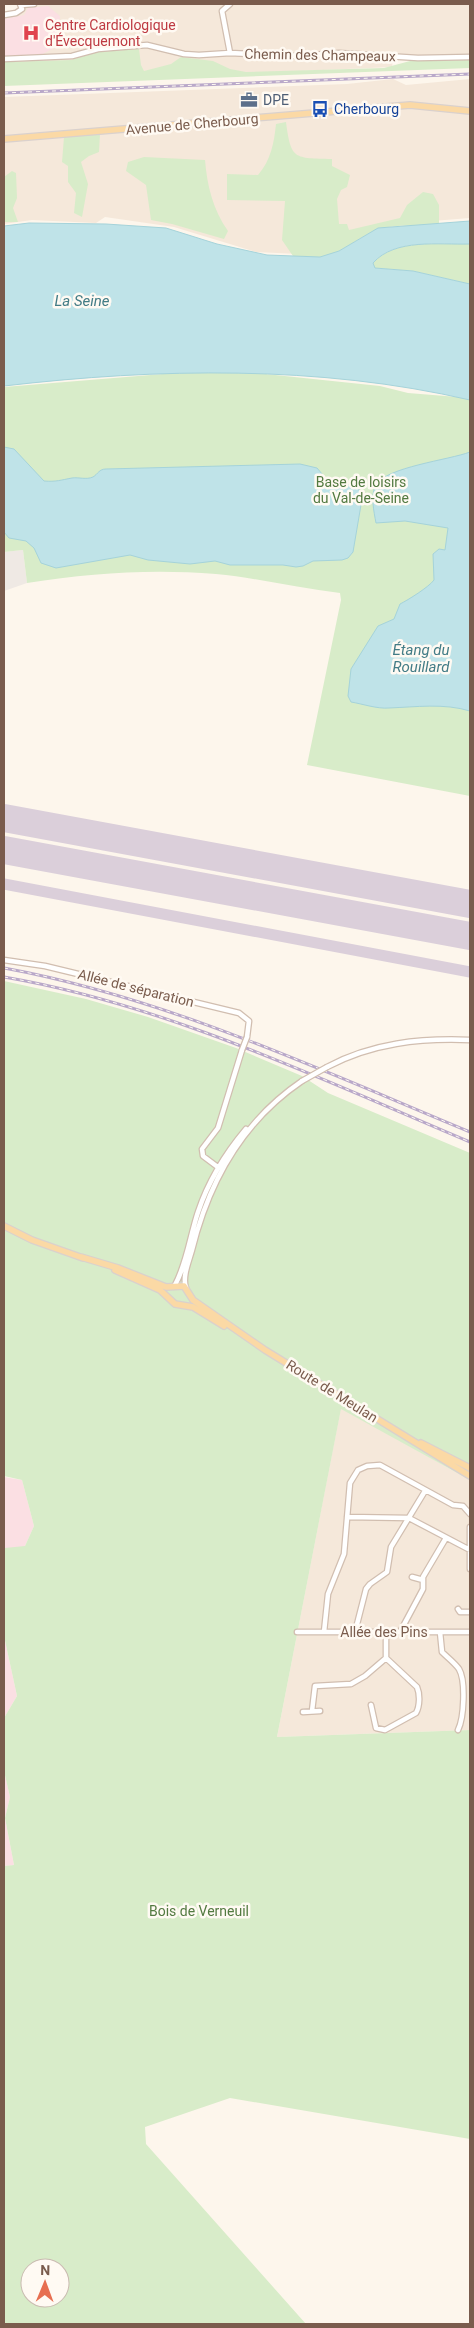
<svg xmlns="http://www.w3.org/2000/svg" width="474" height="2328" font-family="Roboto,sans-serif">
<rect width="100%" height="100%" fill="#fdf6ec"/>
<path fill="#f5e8da" d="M18,4H470V61L393,60L392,67L4,84V13L18,10Z
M393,79L406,85L470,79V218L382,225L320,255L256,252L174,227L105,217L96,223L32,220L4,224V97L347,84Z
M341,1408L470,1480V1730L277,1737Z"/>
<path fill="#efe9e4" d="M23,550L27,583L4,591V552Z"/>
<path fill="#fbdfe3" d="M48,6L60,16L58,46L37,57L4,56V19L24,15L28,8Z
M4,1477L22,1480L34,1526L25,1546L4,1581Z
M4,1636L17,1696L4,1718Z
M4,1771L10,1797L5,1818L14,1865L4,1866Z"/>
<path fill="#d8ecc9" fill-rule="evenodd" d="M139,49L141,65L144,71L171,64L181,57L213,61L230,69L246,72L384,68L410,61L470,60V68L4,86V62L71,60L97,52Z
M286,122C291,160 294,158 332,159V166L350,175L347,187L341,190L337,199L339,224H347L349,230L400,218L407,205L423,192L433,194L439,205V227C423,227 404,224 389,227C365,231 351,247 330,255C320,259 305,258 295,259L282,240L285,201L227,200V174L258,175C271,160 274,143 276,124Z
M100,134L99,152L89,156L81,162L88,184L82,217L74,213L76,193L68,182V166L62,162L64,137Z
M144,157L205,160C207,185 213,210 228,231L224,239L172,224L151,220L146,185L126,171L128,162Z
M12,171L16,173L17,198L13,208L18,222H4V177Z
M470,244V284L413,271L374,268L373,263C396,238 439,245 470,244Z
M175,373H256L380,386L408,393L470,398V796L307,765L341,600L340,593C299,588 257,578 216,574C150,569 92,573 27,583L23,550L4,552V387Z
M4,981L86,999L148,1017L236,1048L302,1076L328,1093L470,1153V1480L341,1409L277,1737L470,1730V2139L230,2098L145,2127L146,2144L306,2324H4V1866L14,1865L5,1818L10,1797L4,1771V1718L17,1696L4,1636L5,1548L25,1546L34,1526L22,1480L4,1476ZM30,2268H60V2298H30Z"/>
<path fill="#bfe3e8" stroke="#a5d3da" d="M470,221V244C439,245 395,238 373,263L375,268L413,271L470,284V400C319,365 158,368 4,386V226L29,223L106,224L166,228L217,244L267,255L320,257L339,251L378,228Z
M4,447L14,449L44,481C56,482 61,480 72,478C79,477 86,480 93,477C98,474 99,469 106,469L300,464L317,468L328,481L353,485L359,477L358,487L362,499L353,552L348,558L342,560L313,561L303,566L296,567L283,565H230L215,561L190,564L148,560L130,555L56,568L41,563L34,548L26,541L9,538L4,532Z
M470,452V711C444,703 416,707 389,708C377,709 363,704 351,702L348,696L351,669L378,626L394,619L400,604C408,600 429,587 434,580L433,554L439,549L445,550L448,528L405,521L376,523C374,512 370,495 376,485C386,467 449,460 470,452Z"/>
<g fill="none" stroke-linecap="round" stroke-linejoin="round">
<path stroke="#dbcfda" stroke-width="11" d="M4,884L470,972"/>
<path stroke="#dbcfda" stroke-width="28" d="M4,818L470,904
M4,850L470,936"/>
<g stroke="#d1beb0" stroke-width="7">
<path id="minor" d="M21,5L34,4
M4,15L16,13L22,9L20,4
M230,53L222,11L230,4
M4,59L72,56L98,49L147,45L184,54L199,55L230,53L298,56L339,53L418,58L470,57
M4,960L45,966L239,1013L249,1021L247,1037
M327,1067C372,1043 420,1038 470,1040
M219,1168L203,1156L202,1149L218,1128L242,1050
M175,1285C187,1263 190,1236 198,1212C208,1182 225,1154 246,1129
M186,1288C182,1277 189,1261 192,1250C209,1181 243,1121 302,1081
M347,1517L409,1518L470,1550
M470,1527V1569
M412,1577L423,1580
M458,1609L460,1612H470
M297,1632H470
M324,1632L328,1594L344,1554L350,1483L358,1470L367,1466L380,1465L453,1505L463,1506L470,1514
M355,1632L366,1589L370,1584L387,1572L391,1547L425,1491
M400,1632L423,1589V1577L446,1538
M440,1632L442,1652C447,1657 455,1663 459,1669C466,1681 464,1718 458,1730
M371,1705L376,1728L385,1730L416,1713C420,1706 420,1694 417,1687L386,1658
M312,1711L315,1686L351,1684L365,1676L386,1658V1632
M303,1712L320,1711"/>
</g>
<g stroke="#dad1cd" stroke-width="8">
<path id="major" d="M4,139L410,105L470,111
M4,1226L32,1240L83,1258
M81,1257L118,1268L166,1287L184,1286L193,1300L265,1350L470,1476
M115,1270L160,1290L175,1304L193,1307L224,1326
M421,1443L470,1468"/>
</g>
<use href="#minor" stroke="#fff" stroke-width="4.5"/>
<use href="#major" stroke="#fbd9a5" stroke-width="5.5"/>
<g stroke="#b9a8c9" stroke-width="3">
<path id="rail" d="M4,93L470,74
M4,968C167,998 318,1069 470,1132
M4,977C167,1005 318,1078 470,1142"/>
</g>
<use href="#rail" stroke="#fffaf3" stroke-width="1" stroke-dasharray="4" stroke-linecap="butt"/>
<g stroke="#d1beb0" stroke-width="7" stroke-linecap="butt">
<path id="minor-bridge" d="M242,1050L247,1037
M302,1081L327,1067"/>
</g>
<use href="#minor-bridge" stroke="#fff" stroke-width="4.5"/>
</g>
<defs>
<g id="hospital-bare" transform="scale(1.35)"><path d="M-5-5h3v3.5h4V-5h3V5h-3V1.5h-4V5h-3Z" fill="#e0444e" stroke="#fffaf3" stroke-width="2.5" paint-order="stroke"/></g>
<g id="office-bare" transform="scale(1.35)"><path d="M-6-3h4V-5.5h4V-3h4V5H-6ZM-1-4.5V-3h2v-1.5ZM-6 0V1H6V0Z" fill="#5c6f8a" stroke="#fffaf3" stroke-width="2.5" paint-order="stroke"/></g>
<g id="bus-bare" transform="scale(1.35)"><path d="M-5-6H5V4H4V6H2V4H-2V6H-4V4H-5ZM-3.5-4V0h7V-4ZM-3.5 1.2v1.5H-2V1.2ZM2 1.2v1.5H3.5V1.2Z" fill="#1a4fb4" stroke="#fffaf3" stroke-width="2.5" paint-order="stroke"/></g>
</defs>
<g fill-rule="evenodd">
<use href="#hospital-bare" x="31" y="33"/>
<use href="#office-bare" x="249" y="100"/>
<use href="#bus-bare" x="320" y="109"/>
</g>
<g text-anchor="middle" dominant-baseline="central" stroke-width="5" stroke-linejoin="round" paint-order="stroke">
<g font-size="14" fill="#be3a42" stroke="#fffaf3" text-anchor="start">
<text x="45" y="25">Centre Cardiologique<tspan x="45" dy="16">d'Évecquemont</tspan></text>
</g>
<g font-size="14" fill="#7a5c4d" stroke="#fffaf3">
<text transform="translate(320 55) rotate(1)">Chemin des Champeaux</text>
<text transform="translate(192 124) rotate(-5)">Avenue de Cherbourg</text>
<text transform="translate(136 988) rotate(14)">Allée de séparation</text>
<text transform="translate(332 1391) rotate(32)">Route de Meulan</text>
<text x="384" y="1632">Allée des Pins</text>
</g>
<g font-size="14" fill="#4e5e75" stroke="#fffaf3" text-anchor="start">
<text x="263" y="100">DPE</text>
</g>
<g font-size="14" fill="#164399" stroke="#fffaf3" text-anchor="start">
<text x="334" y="109">Cherbourg</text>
</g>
<g font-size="14" fill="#537a41" stroke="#fffaf3">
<text x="361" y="482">Base de loisirs<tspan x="361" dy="16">du Val-de-Seine</tspan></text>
<text x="199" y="1911">Bois de Verneuil</text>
</g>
<g font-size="15" font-style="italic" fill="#437c86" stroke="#fffaf3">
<text x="82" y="301">La Seine</text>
<text x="421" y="650">Étang du<tspan x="421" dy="17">Rouillard</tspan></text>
</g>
</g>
<rect width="474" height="2328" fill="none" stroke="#7a5c4d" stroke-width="10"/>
<g transform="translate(45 2283) rotate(1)"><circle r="24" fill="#fffaf3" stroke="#cabbb1"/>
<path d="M0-4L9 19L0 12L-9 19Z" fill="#e76f51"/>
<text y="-8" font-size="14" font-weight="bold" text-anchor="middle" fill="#7a5c4d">N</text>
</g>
</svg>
